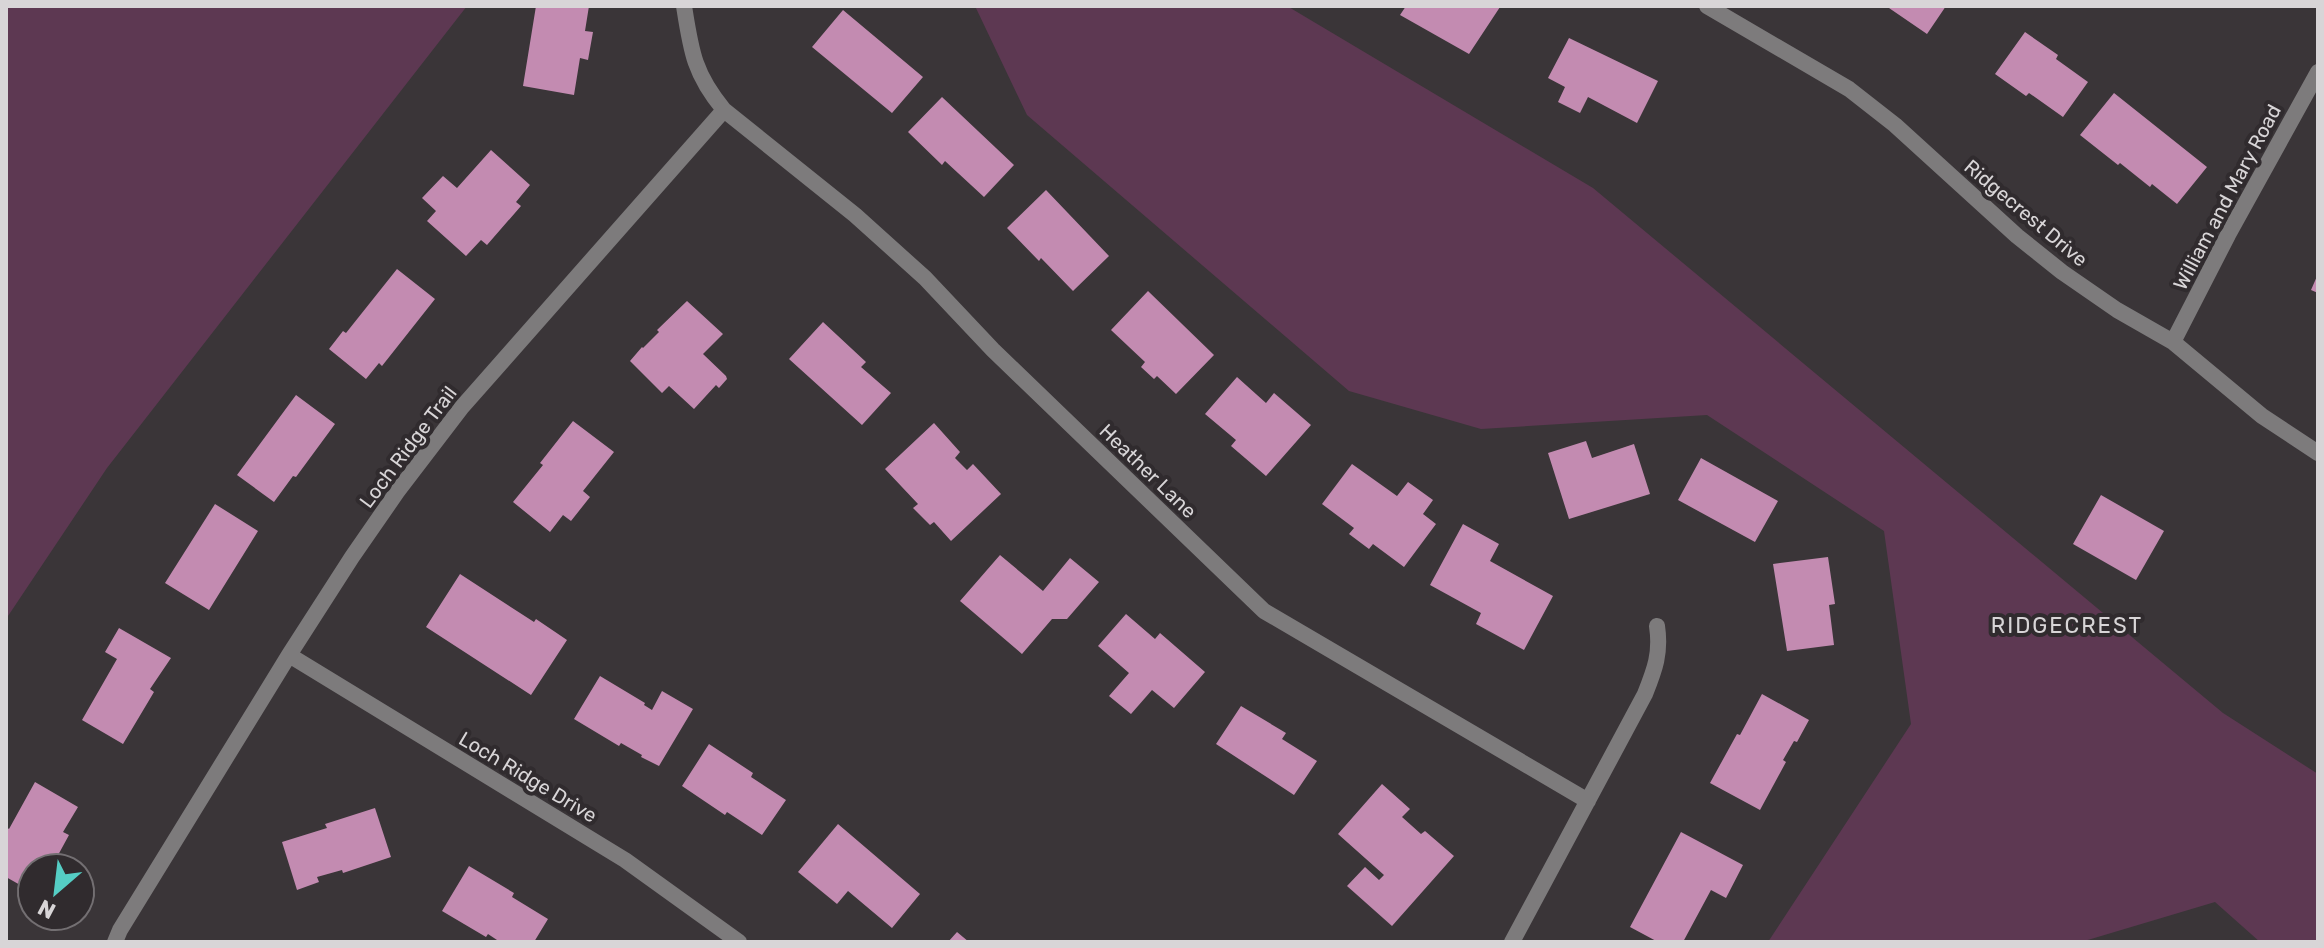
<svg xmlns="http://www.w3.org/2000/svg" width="2324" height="948" font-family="Rubik,sans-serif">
<rect width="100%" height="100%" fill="#3a3538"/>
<path fill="#5d3852" d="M6,6H467L107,468L6,619Z
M975,6H1287L1593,188L2223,713L2318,774V942H2260L2215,902L2081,942H1768L1911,724L1884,531L1707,415L1481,429L1349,391L1027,115Z"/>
<path fill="#c38bb1" d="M536,6H589L585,31L593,32L588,60L580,58L574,95L523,86Z
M1406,6H1499L1500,7L1469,54L1400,15Z
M1890,6H1946L1927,34L1889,8Z
M843,10L923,77L892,113L812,47Z
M2025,32L2058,55L2056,59L2088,82L2063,117L2029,93L2026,96L1995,74Z
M1569,38L1658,81L1637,123L1588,97L1580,113L1558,102L1565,87L1548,78Z
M2114,93L2207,167L2177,204L2152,184L2150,187L2120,163L2118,165L2080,135Z
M942,97L1014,165L984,197L945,161L942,165L908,132Z
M491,150L530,185L516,202L521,206L487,245L481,240L466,256L427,221L436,211L422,198L443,176L457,188Z
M1046,190L1109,256L1073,291L1041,258L1039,261L1007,228Z
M397,269L435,299L382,366L379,363L366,379L329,349L343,331L346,333Z
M2318,274V293L2311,290Z
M1148,291L1214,355L1176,394L1157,376L1154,379L1141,367L1145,362L1111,330Z
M687,301L723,334L703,354L726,376L727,379L719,388L716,385L694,409L669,386L662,393L630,361L642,347L643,348L659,332L657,330Z
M823,322L866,362L861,367L891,393L862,425L789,359Z
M1237,377L1266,403L1274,393L1311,425L1266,476L1231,446L1236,440L1205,414Z
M296,395L335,424L296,477L293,476L274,502L237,475Z
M573,421L614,452L583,491L590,497L571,521L563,515L550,532L513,502L543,465L540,463Z
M934,423L960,452L955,458L967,470L973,464L1001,494L951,541L934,522L930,525L913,508L918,504L885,469Z
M1586,441L1592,458L1634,444L1650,494L1569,519L1548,453Z
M1701,458L1778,501L1755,542L1678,500Z
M1352,464L1397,496L1408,482L1433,500L1423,514L1436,524L1404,567L1373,544L1369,549L1349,534L1354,528L1322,504Z
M2101,495L2164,531L2136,580L2073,544Z
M215,504L258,531L209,610L165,583Z
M1463,524L1499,544L1490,561L1553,596L1524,650L1476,624L1481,613L1430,585Z
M1000,555L1043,591L1070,558L1099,582L1067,619H1052L1022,654L960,601Z
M1828,557L1835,604L1829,605L1834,645L1787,651L1773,564Z
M460,574L534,622L536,619L567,640L531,695L426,627Z
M1126,614L1155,639L1160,633L1205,672L1174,708L1152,690L1131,714L1109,696L1129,673L1098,646Z
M119,628L171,658L150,689L154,692L123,744L82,720L117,659L105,652Z
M600,676L645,703L644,705L652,710L662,691L693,709L659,766L641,757L642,755L621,743L619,746L574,719Z
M1762,694L1809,720L1797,742L1794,741L1783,760L1786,762L1760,810L1710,783L1737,734L1740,735Z
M1241,706L1286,733L1282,739L1317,761L1294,795L1216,744Z
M709,744L753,773L751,777L786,800L762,835L727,812L725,815L682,786Z
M35,782L78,807L63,832L69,835L51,868L43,866L32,868V886L29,890L6,877V827L9,829Z
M1382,784L1410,809L1402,817L1421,834L1425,831L1454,856L1392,926L1347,886L1365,867L1379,880L1384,875L1338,834Z
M375,808L391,857L343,873L342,870L317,877L319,882L297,890L282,842L327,828L325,824Z
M838,824L920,894L892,928L848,891L837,904L798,872Z
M1681,832L1743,865L1726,898L1711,890L1683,942H1658L1630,927Z
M469,866L514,893L512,897L548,919L534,942H500L488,934L486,937L442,911Z
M957,932L969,942H948Z"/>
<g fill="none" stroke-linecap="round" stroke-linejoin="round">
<path stroke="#7d7b7c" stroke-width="16" d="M684,6C691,51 694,74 724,110L855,215L925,278L993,350L1264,611L1588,801
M1707,6L1849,89L1895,125L2017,236L2062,272L2117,310L2173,342L2262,416L2318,453
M2173,342L2228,235L2318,72
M289,655L625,860L739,942
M115,942L120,930L289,655L352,557L397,492L462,407L724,110
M1512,942L1645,694C1655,669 1661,653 1657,626"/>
</g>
<g text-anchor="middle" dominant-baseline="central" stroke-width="8" stroke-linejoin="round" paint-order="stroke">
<g font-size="20" fill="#d8d5d7" stroke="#302b2e">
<text transform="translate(2227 197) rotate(-62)">William and Mary Road</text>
<text transform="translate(2026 213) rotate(40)">Ridgecrest Drive</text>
<text transform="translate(408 447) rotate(-53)">Loch Ridge Trail</text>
<text transform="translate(1148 471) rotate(44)">Heather Lane</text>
<text transform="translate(528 777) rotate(31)">Loch Ridge Drive</text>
</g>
<g font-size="22" letter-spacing="2" fill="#d8d5d7" stroke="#302b2e">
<text x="2067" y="625">RIDGECREST</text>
</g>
</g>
<rect width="2324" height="948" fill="none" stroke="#d8d5d7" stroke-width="16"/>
<g transform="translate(56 892) rotate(208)"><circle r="38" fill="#302b2e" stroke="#736f72" stroke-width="2"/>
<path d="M0-6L14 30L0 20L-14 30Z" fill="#55cec5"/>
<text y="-12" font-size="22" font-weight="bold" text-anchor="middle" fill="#d8d5d7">N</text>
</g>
</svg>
